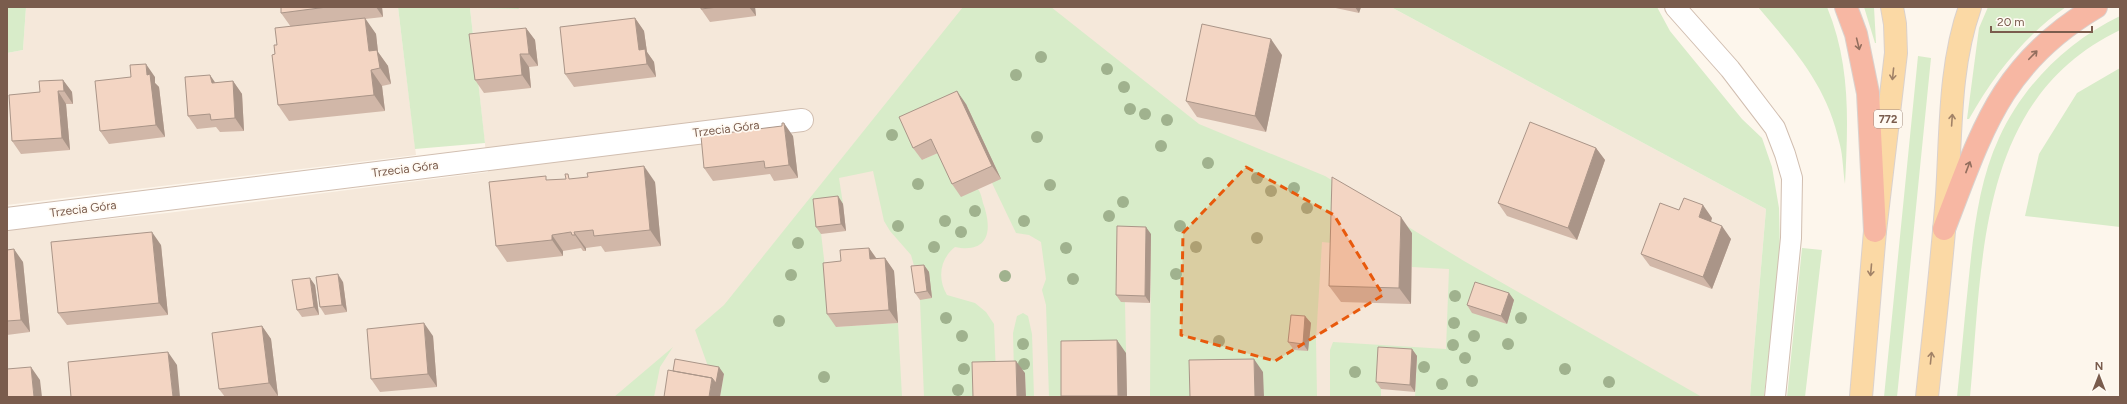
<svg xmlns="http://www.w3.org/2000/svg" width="2127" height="404" font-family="Figtree,sans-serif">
<rect width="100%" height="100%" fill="#fdf6ec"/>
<path fill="#f5e8da" d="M26,7H398L416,155L7,205V53L23,50Z
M518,7H1391L1766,209L1750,397H7V230L167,213L488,172L470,8L518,9Z"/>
<path fill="#d8ecc9" d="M7,7H26L23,50L7,53Z
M398,7H518L519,9L470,8L485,143L415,149Z
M963,7H1051L1199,124L1325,176L1464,261L1702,397H1415L1417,357L1381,389V397H1330V350L1333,342L1446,349L1449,269L1412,267V232L1342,244L1322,242L1316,340L1317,397H1150L1151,234L1125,302L1126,353L1064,397H1049L1046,305L1042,290L1046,279L1041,242L1029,235L1016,233L992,183L966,104L922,160L940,152C952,164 968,175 978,189C981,193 982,199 983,203C993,230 989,254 955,247C940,259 937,278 947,295L975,303L986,312L994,324L996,374L982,397H924L920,300L916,273L911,255L890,231L884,221L873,171L839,178L843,204L818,207L826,276L836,327L898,323L902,397H720L724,374L710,372L695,330L724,305Z
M1391,7H1657L1670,31L1742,119L1762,138L1772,167L1779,208L1780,252L1764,397H1750L1766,209Z
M1758,7H1827C1851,65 1848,123 1845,184C1843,171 1843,157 1840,145C1827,85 1796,52 1758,7Z
M1864,7H1874L1876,43H1875Z
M1988,7H2066C2024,36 1994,75 1969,119H1967L1979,28Z
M2120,16V30C1976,99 1983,262 1970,397H1957C1961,360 1964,323 1968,286C1973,237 1978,183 1999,138C2023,85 2067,42 2120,16Z
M1918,56L1931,58L1897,397H1884Z
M2120,68V227L2025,216L2039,154L2077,93Z
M1802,248L1822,250L1805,397H1787Z
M1023,313L1028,316L1032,334L1034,397H1026L1025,373H1014L1013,333L1017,316Z
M673,347L660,367L654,397H614Z"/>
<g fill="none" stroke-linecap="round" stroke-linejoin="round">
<g stroke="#d1beb0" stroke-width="22">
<path id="lane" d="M1675,7L1730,69L1775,128L1785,154L1792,178L1791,238L1775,397"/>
</g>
<g stroke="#d1beb0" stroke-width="24">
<path id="street" d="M7,219L802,120"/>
</g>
<g stroke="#dad1cd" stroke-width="24">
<path id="primary" d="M1861,397L1875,231L1896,53L1895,24L1892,7
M1927,397C1934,330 1942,263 1947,195C1951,133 1949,66 1970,7"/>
</g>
<g stroke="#dad1cd" stroke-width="24">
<path id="highway" d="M1846,7L1856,34L1868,93L1875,231
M1944,229C1982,131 2000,64 2096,7"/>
</g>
<use href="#lane" stroke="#fff" stroke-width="20"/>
<use href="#street" stroke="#fff" stroke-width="22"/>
<use href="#primary" stroke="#fbd9a5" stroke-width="22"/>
<use href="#highway" stroke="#f7b7a3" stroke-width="22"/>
</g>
<g fill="#a0b28e">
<circle cx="1041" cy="57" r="6"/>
<circle cx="1107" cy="69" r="6"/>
<circle cx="1016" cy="75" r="6"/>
<circle cx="1124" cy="87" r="6"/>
<circle cx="1130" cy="109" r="6"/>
<circle cx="1145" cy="114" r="6"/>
<circle cx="1167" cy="120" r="6"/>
<circle cx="892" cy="135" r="6"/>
<circle cx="1037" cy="137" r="6"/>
<circle cx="1161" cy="146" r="6"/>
<circle cx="1208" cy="163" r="6"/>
<circle cx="1257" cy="178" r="6"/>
<circle cx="918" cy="184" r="6"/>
<circle cx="1050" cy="185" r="6"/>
<circle cx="1294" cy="188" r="6"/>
<circle cx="1271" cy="191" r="6"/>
<circle cx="1123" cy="202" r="6"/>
<circle cx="1307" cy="208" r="6"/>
<circle cx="975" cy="211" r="6"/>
<circle cx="1109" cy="216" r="6"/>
<circle cx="945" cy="221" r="6"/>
<circle cx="1024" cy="221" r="6"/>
<circle cx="898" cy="226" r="6"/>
<circle cx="1180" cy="226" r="6"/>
<circle cx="961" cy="232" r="6"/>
<circle cx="1257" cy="238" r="6"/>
<circle cx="798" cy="243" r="6"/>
<circle cx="934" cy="247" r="6"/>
<circle cx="1196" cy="247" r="6"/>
<circle cx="1066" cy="248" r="6"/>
<circle cx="1176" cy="274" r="6"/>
<circle cx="791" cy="275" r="6"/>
<circle cx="1005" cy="276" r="6"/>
<circle cx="1073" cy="279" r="6"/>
<circle cx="1455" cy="296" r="6"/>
<circle cx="946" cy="318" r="6"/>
<circle cx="1521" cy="318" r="6"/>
<circle cx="779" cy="321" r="6"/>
<circle cx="1454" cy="323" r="6"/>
<circle cx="962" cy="336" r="6"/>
<circle cx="1474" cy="336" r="6"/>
<circle cx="1219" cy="341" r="6"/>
<circle cx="1023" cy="344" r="6"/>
<circle cx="1508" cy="344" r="6"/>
<circle cx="1453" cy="345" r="6"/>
<circle cx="1465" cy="358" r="6"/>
<circle cx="1024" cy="364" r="6"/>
<circle cx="1424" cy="367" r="6"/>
<circle cx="964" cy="369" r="6"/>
<circle cx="1565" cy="369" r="6"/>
<circle cx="1355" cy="372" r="6"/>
<circle cx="824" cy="377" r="6"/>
<circle cx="1472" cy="381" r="6"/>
<circle cx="1609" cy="382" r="6"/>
<circle cx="1442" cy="384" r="6"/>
<circle cx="958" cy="390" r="6"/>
</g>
<path fill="#d1b7a8" d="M281,7H382L383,17L365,19L376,34L378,52L388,66L391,84L382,86L385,111L289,121L278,105L275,54L277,45L291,27L281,13Z
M701,7H755L756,16L710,22L701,9Z
M1331,7H1361L1359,13Z
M635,18L644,31L647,52L654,62L656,77L574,87L565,74Z
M526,28L535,40L538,66L529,67L531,88L484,93L475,80Z
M1282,55L1266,132L1197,117L1186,101Z
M155,77V83L159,87L165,137L109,144L100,131Z
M63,80L72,92L73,104H66L70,150L21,154L12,141L40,92Z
M233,81L242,94L244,131L220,132L216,127L197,129L188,116L215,83Z
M966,104L1001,179L961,197L952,184L938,153L922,160L913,148Z
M793,136L798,178L774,181L770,174L713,181L704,168Z
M1596,148L1605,160L1577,240L1507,216L1498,203Z
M571,179L655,182L661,246L605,252L601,246L586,248V251H583L581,248L563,251V256L507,262L496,246L549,180Z
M838,196L843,204L846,231L821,234L816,227Z
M1712,218L1711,222L1731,239L1712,289L1650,266L1641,254Z
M1412,233L1411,304L1341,302L1329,286Z
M1151,234L1150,303L1121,302L1116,295Z
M161,245L168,315L67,325L58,313Z
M869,248L877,259L885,258L894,271L898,323L836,327L827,314L841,261Z
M7,250L23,262L30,332L7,335Z
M924,265L929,272L932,298L920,300L915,293Z
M343,282L347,312L325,315L320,307Z
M315,285L319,315L302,317L297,310Z
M1509,293L1514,300L1507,324L1472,313L1467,305Z
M1305,316L1311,323L1308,351L1294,350L1288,342Z
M262,326L271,339L278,396L268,397H225L219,389Z
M433,336L437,387L380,392L371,379Z
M1412,349L1417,356L1415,392L1381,389L1376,382Z
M1126,353L1127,397H1062L1061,396Z"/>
<path fill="#aa9588" d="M376,7H382L383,17Z
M749,7H755L756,16Z
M1355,7H1361L1359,13Z
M365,18L376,34L378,52L388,66L391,84L380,68L369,51Z
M635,18L644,31L647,52L654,62L656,77L647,64L639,50Z
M526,28L535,40L538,66L529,54Z
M1271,39L1282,55L1266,132L1255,116Z
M520,54L529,67L531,88L522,75Z
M146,64L155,77V83L159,87L165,137L156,125L147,75Z
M371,70L382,86L385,111L374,95Z
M210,75L219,88L212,83Z
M63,80L72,92L73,104L64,91Z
M233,81L242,94L244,131L235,118Z
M58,91L66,104L70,150L62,138Z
M957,91L966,104L1001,179L992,166Z
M784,123L793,136L798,178L789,165Z
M1596,148L1605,160L1577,240L1568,228Z
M644,166L655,182L661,246L650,230Z
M838,196L843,204L846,231L841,224Z
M1703,205L1712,218L1708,230L1699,217Z
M1401,217L1412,233L1411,304L1399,288Z
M1722,226L1731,239L1712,289L1703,277Z
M1146,227L1151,234L1150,303L1145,296Z
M152,232L161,245L168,315L159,303Z
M574,232L586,248V251L575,235Z
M552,235L563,251V256L552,240Z
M869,248L878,261L870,259Z
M14,249L23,262L30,332L21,320Z
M885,258L894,271L898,323L889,310Z
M924,265L929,272L932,298L927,291Z
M338,274L343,282L347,312L342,305Z
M310,278L315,285L319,315L314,307Z
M1509,293L1514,300L1507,324L1501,316Z
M1305,316L1311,323L1308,351L1303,344Z
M424,323L433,336L437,387L428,374Z
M262,326L271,339L278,396L269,383Z
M1117,340L1126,353L1127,397H1119L1118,396Z
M1412,349L1417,356L1415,392L1410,385Z
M168,352L177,365L180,397H173Z
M1254,359L1263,372L1264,397H1255Z
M1016,361L1025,373L1026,397H1017Z
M31,367L40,380L42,397H34Z
M719,367L724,374L720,397H709L712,378Z"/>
<path fill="#f3d5c3" stroke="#aa9588" d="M281,7H327L281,13Z
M701,7H718L701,9Z
M365,18L369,51L377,50L380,68L371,70L374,95L278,105L272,55L275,54L274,45H277L275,28Z
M635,18L639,50L645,49L647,64L565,74L560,27Z
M1202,24L1271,39L1255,116L1186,101Z
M526,28L529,54H520L522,75L475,80L469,34Z
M146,64L147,75L150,74L156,125L100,131L95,81L131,77L130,65Z
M210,75L212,83L233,81L235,118L211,120L210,114L188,116L185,77Z
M63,80L64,91H58L62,138L12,141L9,95L40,92L39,81Z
M957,91L992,166L952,184L931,139L913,148L899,117Z
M1530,122L1596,148L1568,228L1498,203Z
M782,123H784L789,165L765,168L764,161L704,168L701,136L782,126Z
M644,166L650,230L594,236L593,230L574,232L575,235H572L571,232L552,235V240L496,246L489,182L546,176V180L566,179L565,174H568L569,179L588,177L587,173Z
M1332,177L1401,217L1399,288L1329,286Z
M838,196L841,224L816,227L813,199Z
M1684,198L1703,205L1699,217L1722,226L1703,277L1641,254L1660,203L1679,210Z
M1117,226L1146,227L1145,296L1116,295Z
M152,232L159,303L58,313L51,242Z
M869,248L870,259L885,258L889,310L827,314L823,263L841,261L840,250Z
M14,249L21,320L7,321V250Z
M924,265L927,291L915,293L911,266Z
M338,274L342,305L320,307L316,277Z
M310,278L314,307L297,310L292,280Z
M1475,282L1509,293L1501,316L1467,305Z
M1291,315L1305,316L1303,344L1288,342Z
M424,323L428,374L371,379L367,329Z
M262,326L269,383L219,389L212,333Z
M1117,340L1118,396H1061V341Z
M1378,347L1412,349L1410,385L1376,382Z
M168,352L173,397H71L68,362Z
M675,359L719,367L716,383L712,378L673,371Z
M1254,359L1255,397H1190L1189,360Z
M1016,361L1017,397H973L972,362Z
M31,367L34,397H7V369Z
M668,370L712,378L709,397H664Z"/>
<defs><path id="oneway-shaft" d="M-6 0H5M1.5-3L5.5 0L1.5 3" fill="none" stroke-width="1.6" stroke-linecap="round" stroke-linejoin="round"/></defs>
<g stroke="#936e5e">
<use href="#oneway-shaft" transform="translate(1858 44) rotate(76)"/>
<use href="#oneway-shaft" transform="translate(2033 55) rotate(-46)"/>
<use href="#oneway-shaft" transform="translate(1968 167) rotate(-69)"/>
</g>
<g stroke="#a18267">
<use href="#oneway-shaft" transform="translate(1893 74) rotate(96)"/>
<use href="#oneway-shaft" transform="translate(1952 120) rotate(-86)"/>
<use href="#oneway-shaft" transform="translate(1871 270) rotate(95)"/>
<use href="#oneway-shaft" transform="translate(1931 358) rotate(-84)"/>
</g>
<path fill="#e8590c" fill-opacity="0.2" stroke="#e8590c" stroke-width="3" stroke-dasharray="8 5" stroke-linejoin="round" d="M1246,167L1334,215L1383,295L1275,361L1181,335L1183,233Z"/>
<g text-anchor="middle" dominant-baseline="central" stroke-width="3.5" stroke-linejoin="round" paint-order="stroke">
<rect fill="#fffaf3" stroke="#a28b7f" stroke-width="1" x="1874" y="110" width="28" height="18" rx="3"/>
<g font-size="11" font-weight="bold" fill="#7a5c4d">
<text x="1888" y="119">772</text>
</g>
<g font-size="12" fill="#7a5c4d" stroke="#fffaf3">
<text transform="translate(726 129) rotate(-7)">Trzecia Góra</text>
<text transform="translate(405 169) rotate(-7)">Trzecia Góra</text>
<text transform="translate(83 209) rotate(-7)">Trzecia Góra</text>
</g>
</g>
<rect width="2127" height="404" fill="none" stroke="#7a5c4d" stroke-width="16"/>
<g transform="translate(2099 376)" stroke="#fffaf3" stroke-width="3" paint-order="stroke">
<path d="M0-3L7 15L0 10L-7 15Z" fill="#7a5c4d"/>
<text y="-6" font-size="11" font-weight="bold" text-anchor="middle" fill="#7a5c4d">N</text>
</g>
<path d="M1991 26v6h101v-6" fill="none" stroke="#7a5c4d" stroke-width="2"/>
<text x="1997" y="26" font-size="12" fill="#7a5c4d" stroke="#fffaf3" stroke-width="3" paint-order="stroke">20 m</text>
</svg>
